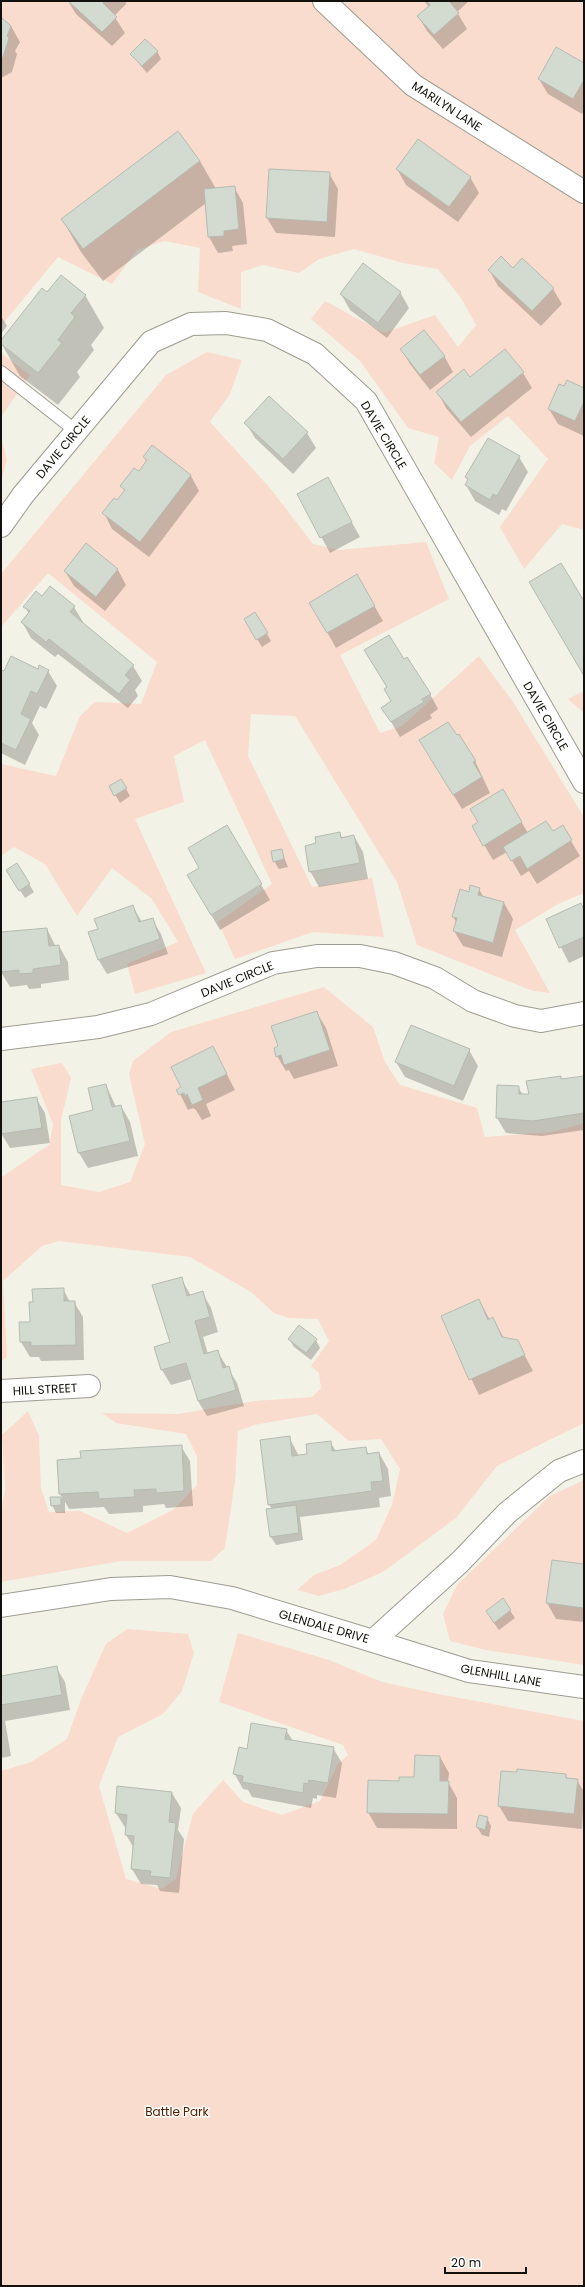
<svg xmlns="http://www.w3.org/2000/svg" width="585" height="2287" font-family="Poppins,sans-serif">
<rect width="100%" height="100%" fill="#f3f2e7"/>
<path fill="#f9dccd" d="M1,1H584V530L562,524L524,569L500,527L548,459L508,416L470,446L452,480L434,463L439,437L408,428L360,361L311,319L325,301L384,333L435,315L458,347L476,325L461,298L438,269L403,263L354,249L319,259L299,273L263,265L241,272V309L198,292L200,248L164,241L137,250L112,284L58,257L1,326Z
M207,352L242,360L230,394L210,422L270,488L313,544L338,550L426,542L449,599L340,655L380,733L402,726L479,656L513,702L584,817V893L558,904L515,930L550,993L533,991L417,945L397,882L295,716L251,714L248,756L312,887L372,878L384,937L313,932L235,959L218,922L272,884L205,740L174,756L184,802L135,819L206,973L135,994L127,964L178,942L152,899L112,868L77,916L45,864L14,847L1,856V764L56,776L80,716L95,702L141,704L157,662L48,573L1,627V574L166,375Z
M1,353L30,375L1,417Z
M1,437L7,460L1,480Z
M582,692L584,695V713L568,699Z
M324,987L373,1027L385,1062L400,1085L477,1108L485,1137L552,1132L584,1123V1423L497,1466L456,1518L383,1572L344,1589L319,1596L297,1590L314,1575L340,1565L376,1540L392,1505L400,1469L381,1439L349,1441L317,1414L254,1425L238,1431L235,1481L225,1548L211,1561H121L1,1582V1513L5,1490L2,1435L28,1411L39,1436L41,1488L49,1512L80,1511L127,1533L173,1510L197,1485V1456L186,1434L116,1423L102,1413L178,1414L255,1401L312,1397L321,1388L319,1373L311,1366L329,1341L318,1319L289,1318L274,1313L251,1292L190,1257L59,1241L42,1246L3,1281L7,1357L1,1361V1175L3,1176L50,1144L53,1124L31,1069L62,1063L71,1078L61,1120V1185L99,1192L130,1182L145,1144L129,1074L133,1061L171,1032Z
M584,1480V1665L486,1650L450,1641L443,1614L457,1585L550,1496Z
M127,1629L188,1634L194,1653L182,1691L163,1714L118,1737L99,1786L126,1879L162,1889L176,1879L193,1814L223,1780L243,1802L282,1815L320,1801L338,1764L348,1755L343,1745L219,1702L238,1633L329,1660L382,1682L443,1695L584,1721V2286H1V1771L31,1762L67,1739L81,1699L106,1644Z"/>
<path fill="#0003" d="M68,1H126V4L114,16L125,33L112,46L76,14Z
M424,1H469L457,12L467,29L443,49L427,31L418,16L429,7Z
M1,18L11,26L20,42L15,51L17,54L12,72L1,78Z
M157,51L161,59L147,73L131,54Z
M584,64V110L582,114L548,94L539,79Z
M200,161L216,189L234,187L243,203L247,244L232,246L233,251L218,253L209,237L206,203L103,281L81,252L62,219Z
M397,169L470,177L479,193L458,222L406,185Z
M329,173L338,189L335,237L276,233L267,218Z
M513,269L553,289L562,304L541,326L498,286L489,270Z
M400,292L409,308L387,338L350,310L341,294Z
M47,294L85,295L104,328L91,345L94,350L77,372L80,377L58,405L20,376L1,343Z
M1,316L7,326L1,334Z
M401,349L444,356L453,372L430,390L410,364Z
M523,373L532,388L471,437L446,408L438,392L470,379Z
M564,388L584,389V436L558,424L549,409Z
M269,398L307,433L316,448L293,474L255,438L246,423Z
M152,446L191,476L199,491L149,557L112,529L104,513L125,492L122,486L139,473L147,463L144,457Z
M519,457L528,472L506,511L502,509L499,515L475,501L466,485L468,481L466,477Z
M298,494H336L360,537L330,553Z
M86,545L118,570L126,585L105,611L74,586L65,571Z
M357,576L383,621L336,648L311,603Z
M42,597L74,607L83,622L82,624L133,666L142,681L135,690L138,696L128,708L58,654L55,657L31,638L22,622L29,614L25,607Z
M255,613L271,641L262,647L245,619Z
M365,651L403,660L430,694L438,709L430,715L432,718L400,737L383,708L392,702L387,688Z
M38,670L48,671L57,686L46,709L40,706L32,723L39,735L25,765L1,753V671Z
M420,740L475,761L490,793L462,809Z
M121,780L130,796L120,803L110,786Z
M503,791L528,833L552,832L562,826L580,856L537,884L529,871L521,876L507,852L493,860L473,826L479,822Z
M227,826L270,900L220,930L197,891Z
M340,833L342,838L354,836L363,852L368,879L319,887L310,871L318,844Z
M281,850L288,867L279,869L274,861Z
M17,865L34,892L25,898L12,878Z
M479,889L484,898L504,903L513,919L502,957L463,946L454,931L457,923L453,917L469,893Z
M133,907L142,922L152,919L161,934L168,954L107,974L98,959L99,930Z
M584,911V956L569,963L547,920Z
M47,929L56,947L59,946L68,962L69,980L41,984V988L29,989L27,985L10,987L1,972V933Z
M317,1013L326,1028L338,1066L294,1079L289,1070L286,1071L277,1056L279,1047Z
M213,1048L235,1090L206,1104L211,1116L202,1120L196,1110L193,1108L188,1110L180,1094Z
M469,1050L478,1066L463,1101L405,1077L396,1062Z
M560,1077L562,1080L584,1077V1130L542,1136L506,1133L497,1118L518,1087L523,1095H530Z
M106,1085L116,1107L121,1106L130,1122L138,1156L88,1168L79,1153Z
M36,1098L45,1113L50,1143L10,1148L1,1133V1103Z
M181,1278L191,1296L202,1292L211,1308L218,1332L203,1337L208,1354L217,1351L237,1383L244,1406L207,1416L198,1401L192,1379L171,1385L162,1370L156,1348L171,1343Z
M63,1289L70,1302H74L83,1317L84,1360L41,1361L39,1357H30L21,1342L31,1323Z
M479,1300L490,1320L493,1319L504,1338L517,1341L533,1371L479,1395L442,1317Z
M289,1339L316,1340L320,1348L311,1360L294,1347Z
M289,1437L299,1456L308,1455L330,1442L336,1451L365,1448L369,1455L379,1453L388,1469L391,1496L379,1498L380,1507L300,1517L303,1540L276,1545L271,1537L267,1510L272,1509L269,1504Z
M181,1446L190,1461L193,1506L166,1508L164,1504L143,1506V1512L109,1514L104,1507L69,1509L65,1502V1513H56L52,1505L51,1498H62L60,1494L82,1459Z
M552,1561L584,1565V1622L556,1619L547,1603Z
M503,1600L515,1618L499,1630L491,1619Z
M56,1667L65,1682L70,1710L5,1721L11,1756L1,1758V1677Z
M286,1730L293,1741L333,1748L342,1763L336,1798L317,1795V1799L313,1798L311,1808L252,1797L248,1790L243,1789L234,1773L248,1750Z
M440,1757L449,1773L448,1782L457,1798V1829L377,1828L368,1812L400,1782L415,1778Z
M518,1773L565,1775L568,1779L577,1780L584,1792L582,1829L508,1821L499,1806Z
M118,1787L172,1793L181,1808L178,1830L184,1839L179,1893L160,1891L157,1885L141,1884L132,1869L134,1848L126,1835V1829L116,1813Z
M487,1818L491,1826L489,1837L482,1835L477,1827Z"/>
<path fill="#d3dad0" stroke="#b5bbb1" d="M68,1H105L103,3L117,17L102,32Z
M427,1H449L459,13L434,35L417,16L430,5Z
M1,17L11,26L7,36L9,38L3,57L1,58Z
M145,39L158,51L142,66L130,54Z
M556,47L584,63V80L573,99L538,79Z
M178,131L200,161L83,249L61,219Z
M418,139L471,177L449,207L396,169Z
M269,169L330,172L327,222L266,218Z
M235,186L239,229L224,231V236L208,237L204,189Z
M501,256L513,268L522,258L554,288L532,311L488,270Z
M363,263L401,292L378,323L340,294Z
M61,275L86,295L71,313L75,317L58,340L62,343L38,373L1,344V340L42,288L47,292Z
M424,330L445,356L420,375L400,349Z
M505,349L524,372L461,422L436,392L464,369L470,377Z
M567,380L584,388V402L575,421L548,409L559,384L564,386Z
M269,396L308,432L283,459L244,423Z
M488,438L520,456L497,496L493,494L490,500L465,485L468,479L465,477Z
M152,445L191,475L140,542L102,513L114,498L117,500L125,490L120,486L134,468L139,471L147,460L143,457Z
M328,477L352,522L320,538L297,494Z
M86,543L118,569L96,597L64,571Z
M561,563L584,601V676L529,582Z
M357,574L375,606L327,633L309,603Z
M50,586L75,606L70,612L134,665L125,675L130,680L119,694L49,639L46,642L21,622L30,611L23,607L36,591L42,596Z
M255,612L268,633L256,640L244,619Z
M389,635L404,659L407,657L431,694L422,699L424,702L391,722L381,708L391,701L384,689L387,687L364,650Z
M11,656L38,669L39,665L49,670L37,694L31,691L21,714L31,719L16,750L1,743V670L4,671Z
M448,722L457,735L459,734L476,761L473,762L482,777L453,795L419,740Z
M121,779L127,788L114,796L109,786Z
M503,789L522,822L483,846L472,826L478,822L470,809Z
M546,821L553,831L563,825L572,840L527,869L520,856L511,861L503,847Z
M227,825L262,884L211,915L187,875L199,868L188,848Z
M340,832L341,838L354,835L360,863L309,872L305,846L316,843L315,837Z
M282,849L284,859L273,862L271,851Z
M17,863L30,884L19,891L6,870Z
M470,885L480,888L478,895L504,902L493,943L453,931L457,918L452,917L460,889L469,892Z
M581,903L584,910V937L559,948L546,919Z
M133,905L139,922L153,918L160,939L98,960L88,932L98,929L94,919Z
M47,928L49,946L59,945L61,965L33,969V973L19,974V970L1,972V932Z
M317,1011L330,1050L284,1065L281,1055L276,1057L274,1048L278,1046L271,1026Z
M411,1025L470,1049L454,1086L395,1062Z
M213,1046L227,1074L198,1088L203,1100L192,1105L187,1094L185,1096L184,1093L179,1095L176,1090L181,1087L171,1067Z
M561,1076V1079L584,1076V1113L533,1121L496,1118L497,1085L519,1086V1094H529L526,1081Z
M106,1084L112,1107L121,1105L130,1141L78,1153L69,1116L93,1110L88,1088Z
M37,1097L42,1128L1,1134V1102Z
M182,1277L187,1296L203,1291L210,1317L195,1321L204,1354L218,1350L223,1368L229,1366L236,1390L198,1401L186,1363L161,1370L154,1347L170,1342L152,1285Z
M64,1288V1301H75L76,1345L31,1346V1342H20L19,1322H30L29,1302H33L32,1289Z
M479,1299L488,1320L493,1317L502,1337L518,1340L525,1355L469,1380L441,1316Z
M299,1325L317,1339L306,1353L288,1339Z
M290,1436L292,1456L307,1454L306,1444L331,1441L332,1451L366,1447L367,1454L379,1452L383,1481L371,1482L372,1491L268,1505L260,1440Z
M182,1445L184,1491L156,1493V1489L134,1490L135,1497L99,1499L98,1492L59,1494L57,1460L81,1458L80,1451Z
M50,1497H61V1505L51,1506Z
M296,1505L299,1533L270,1537L266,1509Z
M552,1560L584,1564V1608L546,1603Z
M503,1598L511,1610L494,1623L486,1611Z
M57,1666L62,1695L1,1705V1676Z
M251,1723L287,1729L285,1739L334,1747L328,1783L309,1780L308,1784L304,1783L303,1793L242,1782L243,1776L233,1774L239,1747L247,1749Z
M415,1755L440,1756V1781H449L448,1814L367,1813L368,1780L399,1781V1777H414Z
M517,1769L566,1774V1778L578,1779L574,1814L498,1806L501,1771L517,1772Z
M117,1786L172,1792L169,1822L176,1823L170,1878L150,1876L151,1871L131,1869L134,1836L125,1835L127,1815L115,1813Z
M479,1815L488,1817L485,1830L476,1827Z"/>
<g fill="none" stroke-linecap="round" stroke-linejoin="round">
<g stroke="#9d9c92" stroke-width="14">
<path id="lane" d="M1,372L76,431"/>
</g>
<g stroke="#9d9c92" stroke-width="24">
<path id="street" d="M324,1L413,85L584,192
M1,526L23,495L151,342L191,324L226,323L267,330L315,354L366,401L584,782
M1,1039L98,1027L151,1014L273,963L317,956H360L394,963L435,978L473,1001L515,1016L541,1021L584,1013
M1,1391L89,1386
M1,1606L111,1589L170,1587L232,1598L373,1641L460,1562L507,1513L559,1471L584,1461
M373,1641L469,1671L584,1687"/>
</g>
<use href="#lane" stroke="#fff" stroke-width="12"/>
<use href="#street" stroke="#fff" stroke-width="22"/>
</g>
<g text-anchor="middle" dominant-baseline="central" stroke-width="3" stroke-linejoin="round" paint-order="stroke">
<g font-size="12" fill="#12110e" stroke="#fffffd">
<text transform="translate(447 106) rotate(33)">MARILYN LANE</text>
<text transform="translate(384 435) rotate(59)">DAVIE CIRCLE</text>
<text transform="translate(63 447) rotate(-50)">DAVIE CIRCLE</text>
<text transform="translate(546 716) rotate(60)">DAVIE CIRCLE</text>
<text transform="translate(237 979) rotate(-22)">DAVIE CIRCLE</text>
<text transform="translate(45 1389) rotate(-3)">HILL STREET</text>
<text transform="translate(324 1626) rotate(16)">GLENDALE DRIVE</text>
<text transform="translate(501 1675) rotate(10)">GLENHILL LANE</text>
</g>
<g font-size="12" fill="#502000" stroke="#fffffd">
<text x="177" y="2111">Battle Park</text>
</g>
</g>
<rect width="585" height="2287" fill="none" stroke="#12110e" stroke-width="4"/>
<path d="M445 2267v6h81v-6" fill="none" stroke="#12110e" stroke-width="2"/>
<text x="451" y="2267" font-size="12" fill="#12110e" stroke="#fffffd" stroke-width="3" paint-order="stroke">20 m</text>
</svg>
